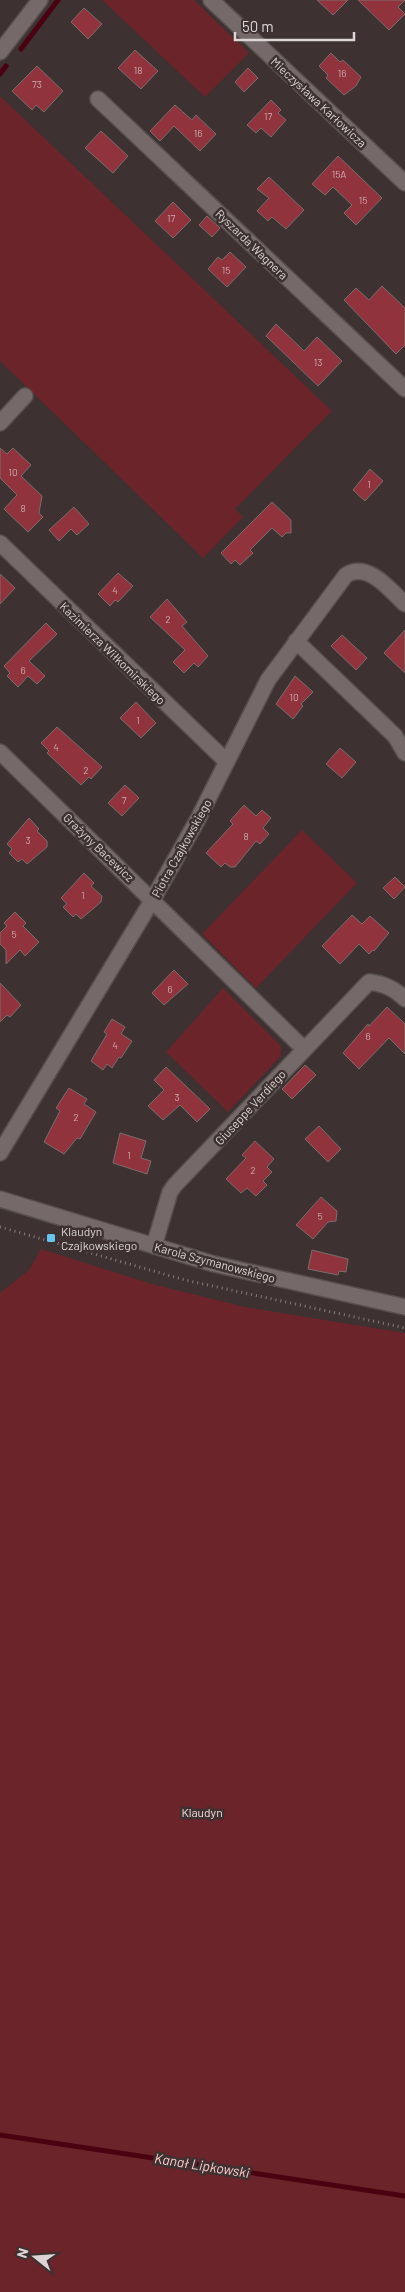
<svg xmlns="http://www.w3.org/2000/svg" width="405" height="2292" font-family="Barlow,sans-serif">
<rect width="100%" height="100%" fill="#3d3131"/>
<path fill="#6c242b" d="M102,0H194L249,53L205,97Z
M0,96L332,411L235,509L243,517L203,558L0,361Z
M302,830L357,883L256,988L202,934Z
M223,988L281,1046V1056L228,1112L166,1052Z
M41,1249L152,1284L245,1307L405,1333V2292H0V1293L29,1270Z"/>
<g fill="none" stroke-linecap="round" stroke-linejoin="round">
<path stroke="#4a0210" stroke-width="5" d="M21,49L58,0
M0,74L6,66
M0,2135L405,2196"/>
</g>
<path fill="#91333c" stroke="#7a6d6d" d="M317,0H348L333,15Z
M358,0H405L398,7L405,14L389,30Z
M84,8L102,24L88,39L71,22Z
M135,50L158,71L141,89L118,68Z
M331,53L340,62L343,60L361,77L356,86L344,95L326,78L328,75L319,66Z
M37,66L63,91L44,112L36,105L32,110L12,91Z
M248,68L258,78L244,92L235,82Z
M271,100L281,110L278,113L286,120L271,137L261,128L256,133L247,125Z
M175,105L192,120L196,115L216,134L200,151L174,126L160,141L150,131Z
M101,131L128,156L113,173L85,148Z
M338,156L382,198L356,225L344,213L352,205L333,187L325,195L312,184Z
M269,177L304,210L286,229L272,217L268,221L257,211L269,198L257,189Z
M173,202L191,220L173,238L155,221Z
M207,216L220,228L212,237L199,225Z
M230,252L246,267L227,287L208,269L218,257L222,260Z
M382,286L405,308V345L396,354L344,300L356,288L369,300Z
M276,324L304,351L317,337L342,361L318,386L266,336Z
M0,448L7,454L13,448L31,465L21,476L42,496L39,513L43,517L28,532L4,509L17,495L0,478Z
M370,469L383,481L365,501L353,490Z
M272,502L291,520V533H286L282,537L272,528L250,550L253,553L240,565L235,560L231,564L221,553Z
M74,507L89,524L77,535L71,529L59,541L49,530Z
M118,573L133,586L118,602L115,600L110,606L98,594Z
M0,574L15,588L0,604Z
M167,599L187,622L182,626L208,656L198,667L194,663L184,673L173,662L185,650L150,617Z
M46,623L57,634L29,661L45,676L37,684L28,676L18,687L7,676L10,673L4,666Z
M405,630V673L384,653Z
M342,635L367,658L356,670L331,646Z
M295,676L313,692L301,704L303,706L293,719L276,704Z
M136,702L156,723L141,738L120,718Z
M57,727L102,767L91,779L89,777L81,785L47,753L49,751L41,743Z
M340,748L356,762L342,778L326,764Z
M125,785L139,798L122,816L108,803Z
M244,805L256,816L262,810L271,818L263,828L269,834L260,844L256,841L235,867H230L225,863L221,867L206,853L233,824L230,821Z
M29,818L39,829L37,831L47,841V847L27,864L22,859L18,862L9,853L12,849L7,844Z
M84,873L94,883L91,886L102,896L101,902L81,919L76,914L73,917L63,907L67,904L61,898Z
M395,877L405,887L394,899L383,888Z
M15,912L26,923L23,926L39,942L25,956L20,950L6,964V950L0,944V933L7,926L4,923Z
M352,915L362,924L370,916L389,933L374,951L373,950L369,954L359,944L340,964L322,946Z
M174,970L188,984L164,1005L152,993Z
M0,983L21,1005L10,1017L7,1015L0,1022Z
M387,1007L405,1024V1054L389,1038L359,1069L343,1053L368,1024L369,1026Z
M112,1019L125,1027L121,1034L132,1041L121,1058L119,1057L112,1068L107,1064L103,1070L91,1061L107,1034L104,1032Z
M305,1065L316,1075L292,1099L282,1089Z
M166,1067L210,1109L197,1122L180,1105L163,1120L148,1106L164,1090L154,1080Z
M69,1088L87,1099L84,1104L96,1112L80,1139L77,1138L64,1154L44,1142L60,1111L56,1108Z
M319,1126L341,1149L328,1162L305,1139Z
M120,1133L146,1141L141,1158L151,1161L147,1174L113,1163Z
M255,1141L274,1159L267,1167L272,1172L263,1181L267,1185L256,1196L247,1188L241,1193L226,1179L246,1158L242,1155Z
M321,1197L337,1211L336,1221L328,1222L313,1239L296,1225Z
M312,1250L348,1259L346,1272L339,1271L338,1275L308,1269Z"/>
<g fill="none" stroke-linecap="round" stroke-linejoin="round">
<g stroke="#574e4e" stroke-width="18">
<path id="minor" d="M211,0L405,183
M0,52L40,0
M98,99L405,389
M0,423L25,396
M0,543L227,762
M296,641L395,736L405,753
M0,752L304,1049
M0,1153L153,899L198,819L268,680L346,575C368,561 390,590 405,604
M0,1199L214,1264L405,1307
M154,1246L170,1192L175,1185L369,982C384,984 394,988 405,999"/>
</g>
<path stroke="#877d7d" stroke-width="3" stroke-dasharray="1 4" stroke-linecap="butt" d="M0,1227L185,1280L405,1328"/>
<use href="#minor" stroke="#766969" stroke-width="15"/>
</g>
<rect fill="#64c5ee" stroke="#3d3131" stroke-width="2" x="46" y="1233" width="10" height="10" rx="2.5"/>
<g text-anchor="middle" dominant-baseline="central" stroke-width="5" stroke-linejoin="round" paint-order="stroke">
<g font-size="10" fill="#caacaf">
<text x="138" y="70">18</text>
<text x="342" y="73">16</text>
<text x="37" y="84">73</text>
<text x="268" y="116">17</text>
<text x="198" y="133">16</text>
<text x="339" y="174">15A</text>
<text x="363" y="200">15</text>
<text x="171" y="218">17</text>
<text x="226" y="270">15</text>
<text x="318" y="362">13</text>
<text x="13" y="472">10</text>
<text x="369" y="484">1</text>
<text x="23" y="508">8</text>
<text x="115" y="590">4</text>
<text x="168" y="619">2</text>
<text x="23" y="670">6</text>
<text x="294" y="697">10</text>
<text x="138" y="720">1</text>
<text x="56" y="747">4</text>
<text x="86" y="770">2</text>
<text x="124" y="800">7</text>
<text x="246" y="836">8</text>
<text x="28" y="840">3</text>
<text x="83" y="895">1</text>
<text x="14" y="934">5</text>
<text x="170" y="989">6</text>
<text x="368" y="1036">6</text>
<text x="115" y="1045">4</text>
<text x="177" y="1097">3</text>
<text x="76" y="1117">2</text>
<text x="129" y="1155">1</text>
<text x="253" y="1170">2</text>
<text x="320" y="1216">5</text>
</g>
<g font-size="12" fill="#ddd5d5" stroke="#3d3131">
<text transform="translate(319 102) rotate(43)">Mieczysława Karłowicza</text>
<text transform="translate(252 244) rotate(44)">Ryszarda Wagnera</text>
<text transform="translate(113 653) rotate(44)">Kazimierza Wiłkomirskiego</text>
<text transform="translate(99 847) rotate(44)">Grażyny Bacewicz</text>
<text transform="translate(181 848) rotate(-61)">Piotra Czajkowskiego</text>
<text transform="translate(250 1107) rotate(-47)">Giuseppe Verdiego</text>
<text transform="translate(215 1262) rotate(15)">Karola Szymanowskiego</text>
</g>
<g font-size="12" fill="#ddd5d5" stroke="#3d3131" text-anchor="start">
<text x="61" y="1231">Klaudyn<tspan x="61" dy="14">Czajkowskiego</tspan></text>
</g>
<g font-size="12" fill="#f7dada" stroke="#3d3131">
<text x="202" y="1812">Klaudyn</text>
</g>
<g font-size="14" font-style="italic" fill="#ffc8c8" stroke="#3d3131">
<text transform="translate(202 2165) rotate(9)">Kanał Lipkowski</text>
</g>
</g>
<g transform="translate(35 2257) rotate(287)" stroke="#3d3131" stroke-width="4" paint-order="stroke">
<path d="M0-4L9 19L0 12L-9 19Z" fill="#ddd5d5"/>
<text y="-8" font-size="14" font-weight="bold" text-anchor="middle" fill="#ddd5d5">N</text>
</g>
<path d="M235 32v8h119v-8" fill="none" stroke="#ddd5d5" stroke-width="2.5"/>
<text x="242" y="32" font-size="15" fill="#ddd5d5" stroke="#3d3131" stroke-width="4" paint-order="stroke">50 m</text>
</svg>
